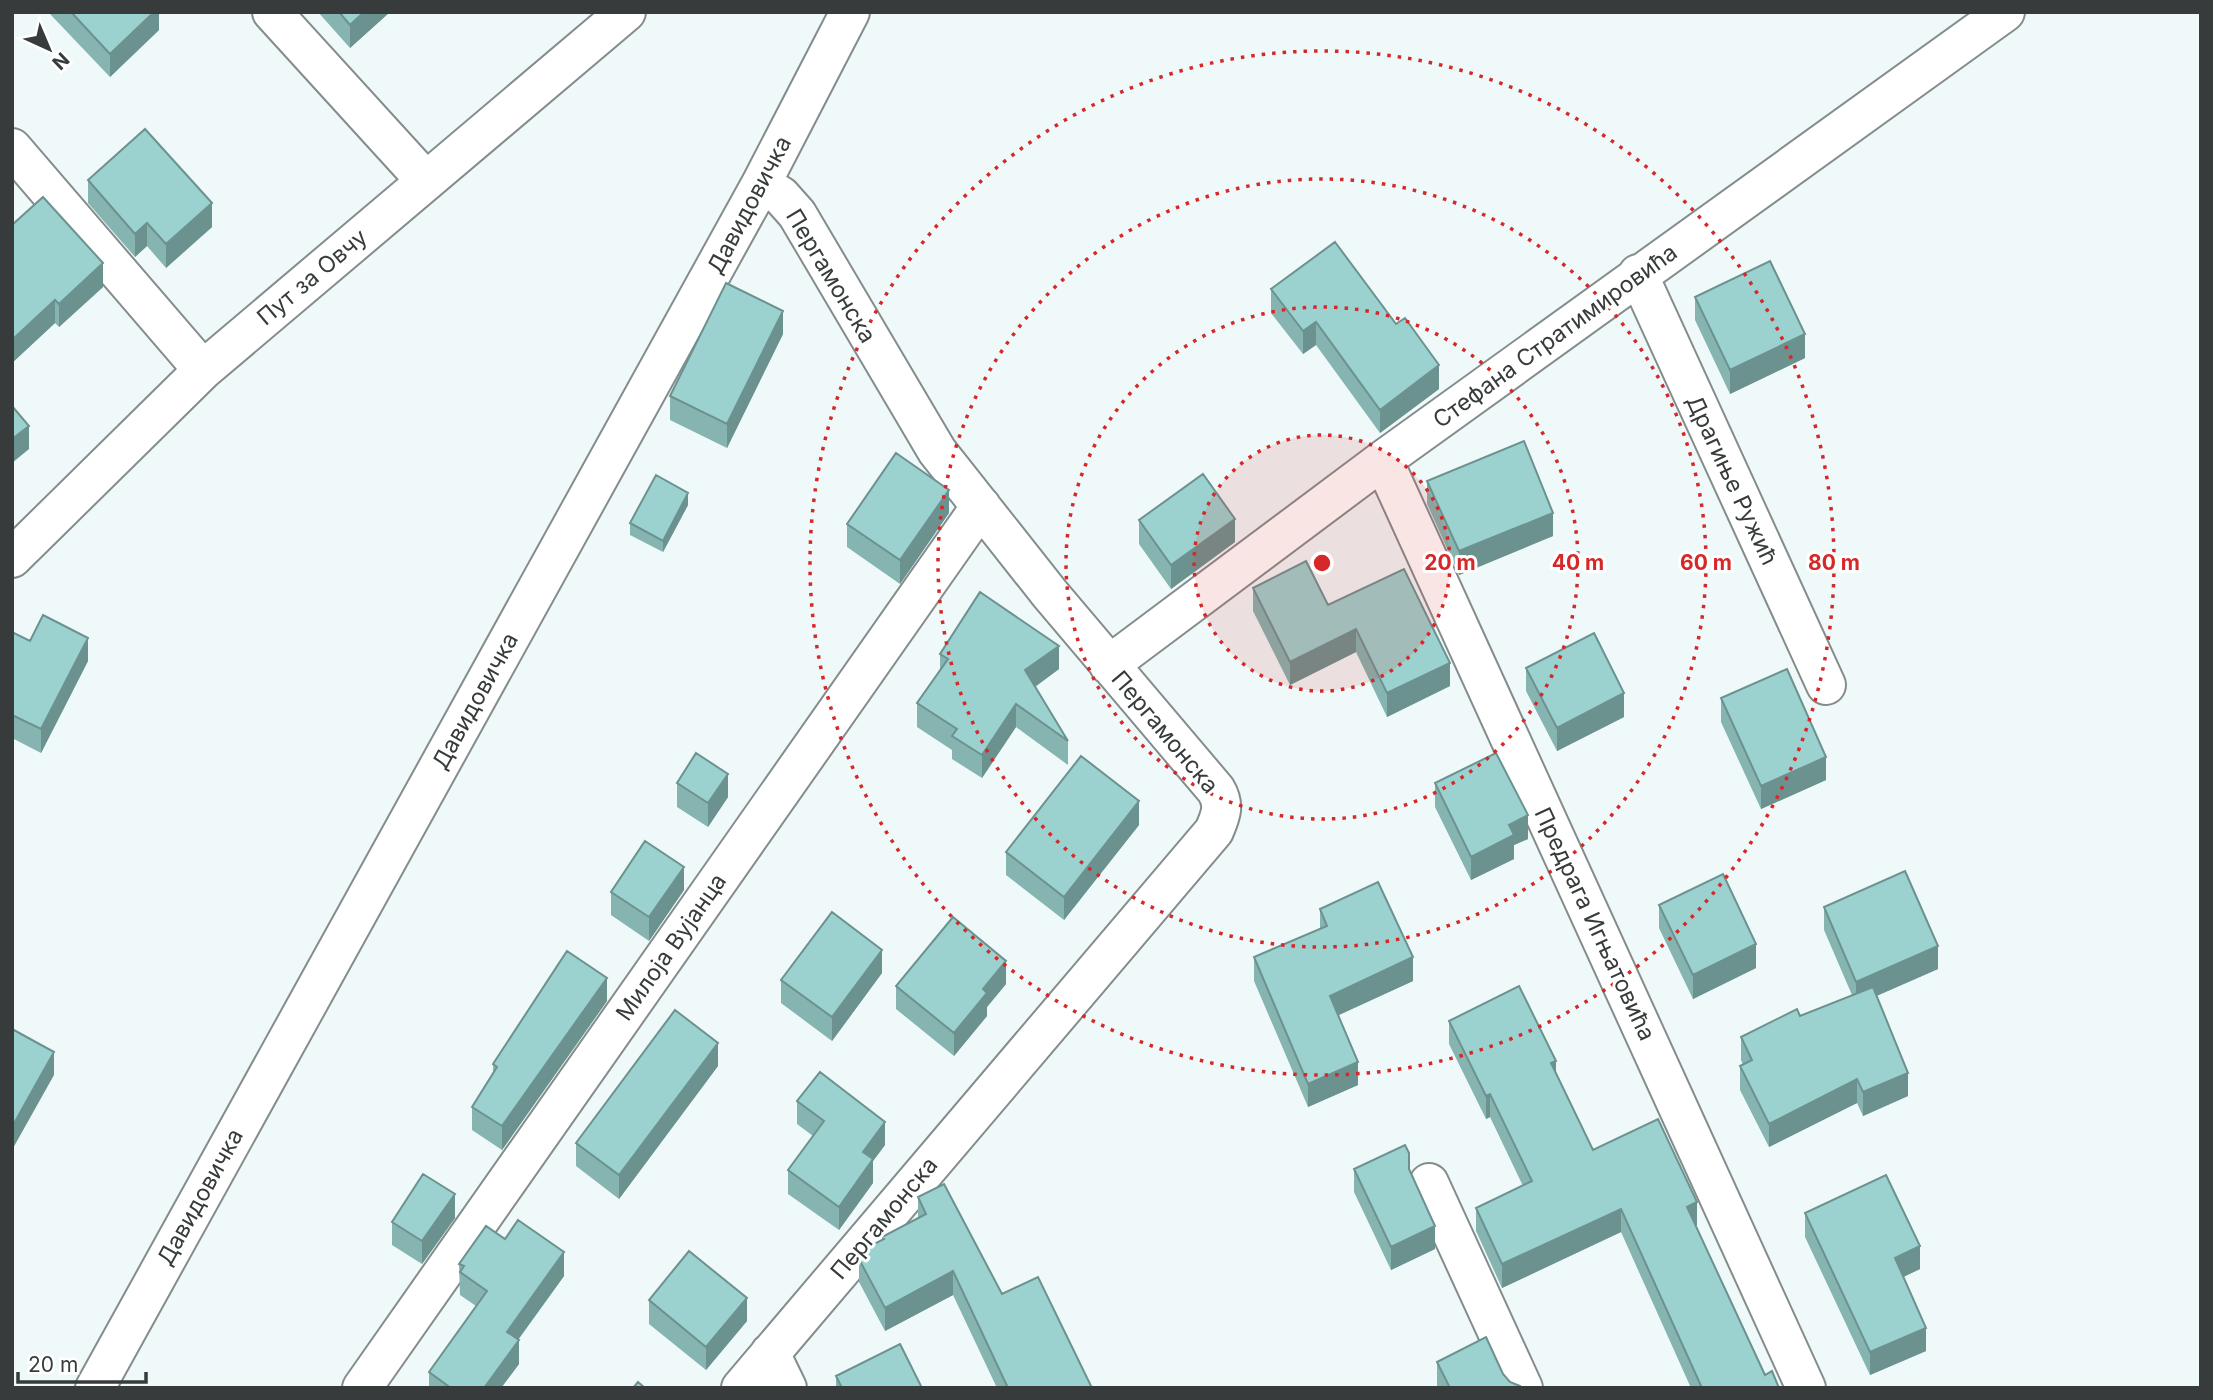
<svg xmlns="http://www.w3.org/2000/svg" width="2213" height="1400" font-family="Inter,sans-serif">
<rect width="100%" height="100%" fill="#eff9f9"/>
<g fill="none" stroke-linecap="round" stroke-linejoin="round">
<g stroke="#848d8c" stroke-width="42">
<path id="minor" d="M272,12L426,181
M12,148L203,370
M1638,274L1826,685
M1383,460L1806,1388
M12,558L203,370L626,12
M1109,665L1383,460L2005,12
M1429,1183L1523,1388
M770,1353L787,1388
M95,1388L761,184L850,12
M362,1388L981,506
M741,1388L1214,831C1221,815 1225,805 1216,790L1050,594L937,451L797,214L781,196L761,184"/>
</g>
<use href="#minor" stroke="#fff" stroke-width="38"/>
</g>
<path fill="#85b4b1" d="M50,12H159V30L110,77L50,14Z
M318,12H390L350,48Z
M88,180L212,227L166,268L147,246L135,257L88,203Z
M12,225L103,287L59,327L55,323L12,363Z
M1271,289L1439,389L1380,433L1316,345L1303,354L1271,313Z
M1695,297L1805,358L1730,394L1695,320Z
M783,334L727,448L670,420V396Z
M1427,481L1553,536L1459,575L1427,504Z
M688,505L663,552L630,535V523Z
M949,513L900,584L847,547V524Z
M1139,520L1235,542L1171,589L1139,544Z
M1253,588L1328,605L1450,686L1387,717L1356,652L1290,685L1253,611Z
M12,636L30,641L88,661L41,753L12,738Z
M940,654L1059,669L1035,687L1068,741V765L1016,727L982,778L952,759V750L917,727V703L940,670Z
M1526,668L1624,717L1557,751L1526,691Z
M1721,698L1826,780L1761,809L1721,722Z
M677,783L728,797L708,827L677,807Z
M1435,783L1528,839L1514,845V859L1471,880L1435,807Z
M1139,825L1064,920L1006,875V852Z
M684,890L649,941L611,915V892Z
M1659,905L1756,968L1693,999L1659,928Z
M1824,907L1938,969L1876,996L1908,1096L1863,1116L1857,1103L1769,1147L1740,1090V1066L1743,1065L1741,1060V1037L1800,1016L1852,995L1824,930Z
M1320,909L1413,981L1339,1015L1358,1085L1308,1107L1254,981V957L1320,929Z
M882,973L832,1041L781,1003V980Z
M1006,984L987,1007V1016L954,1056L896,1009V986Z
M607,1001L502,1150L472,1130V1107L493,1074V1064Z
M1449,1021L1556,1074L1593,1150L1697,1225L1695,1226L1765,1375L1779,1388H1691L1621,1232L1502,1288L1476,1231V1208L1523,1186L1490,1117L1486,1119L1449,1044Z
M718,1066L619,1199L576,1166V1143Z
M797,1101L885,1145L873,1161V1183L839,1230L788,1194V1170L813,1136L797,1124Z
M1354,1169H1409L1435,1249L1391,1270L1354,1192Z
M918,1197L1002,1294L1092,1388H997L953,1295L885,1331L859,1282V1259L882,1240V1237L918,1219Z
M1805,1213L1920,1269L1903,1277L1926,1351L1870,1375L1805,1237Z
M455,1218L422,1264L392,1245V1222Z
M505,1239L564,1276L518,1340L519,1364L501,1388H429V1372L476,1306L460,1295L459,1264Z
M649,1300L747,1321L706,1370L649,1324Z
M1437,1362L1503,1374L1510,1382L1520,1388H1438L1437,1385Z
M836,1376L922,1388H836Z"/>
<path fill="#6c9290" d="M154,12H159V30L110,77V54Z
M364,12H390L350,48V25Z
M212,203V227L166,268V244Z
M147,223V246L135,257V234Z
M103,263V287L59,327V304Z
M55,300V323L12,363V340Z
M783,311V334L727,448V424Z
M1316,322V345L1303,354V331Z
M1805,334V358L1730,394V370Z
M1439,365V389L1380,433V410Z
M29,426V449L12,463V439Z
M949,490V513L900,584V560Z
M688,493V505L663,552V541Z
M1553,513V536L1459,575V551Z
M1235,519V542L1171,589V565Z
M1356,629V652L1290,685V662Z
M88,638V661L41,753V729Z
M1059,646V669L1025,694V670Z
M1450,663V686L1387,717V693Z
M1624,693V717L1557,751V728Z
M1016,704V727L982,778V755Z
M1826,757V780L1761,809V786Z
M728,774V797L708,827V803Z
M1139,801V825L1064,920V897Z
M1528,815V839L1514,845V859L1471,880V857L1509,825Z
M684,867V890L649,941V917Z
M1756,944V968L1693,999V975Z
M1938,946V969L1856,1005V982Z
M882,950V973L832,1041V1017Z
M1413,957V981L1330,1019V996Z
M1006,961V984L987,1007V1016L954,1056V1033L983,989Z
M607,978V1001L502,1150V1126Z
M718,1043V1066L619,1199V1175Z
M54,1052V1075L12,1150V1127Z
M1556,1061V1084L1551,1063Z
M1358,1062V1085L1308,1107V1084Z
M1908,1073V1096L1863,1116V1092Z
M1857,1079V1103L1769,1147V1124Z
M1490,1094V1117L1486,1119V1096Z
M885,1122V1145L873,1161V1183L839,1230V1207L863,1152Z
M455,1194V1218L422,1264V1241Z
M1697,1202V1225L1687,1230V1207Z
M1621,1209V1232L1502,1288V1264Z
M1435,1226V1249L1391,1270V1247Z
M1920,1246V1269L1895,1281V1258Z
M564,1252V1276L507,1355V1332Z
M953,1271V1295L885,1331V1308Z
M747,1298V1321L706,1370V1347Z
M1926,1328V1351L1870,1375V1352Z
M519,1340V1364L501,1388H484Z"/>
<path fill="#9bd1ce" stroke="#6c9290" stroke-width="2" d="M71,12H154L110,54Z
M339,12H364L350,25Z
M145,129L212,203L166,244L147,223L135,234L88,180Z
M43,197L103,263L59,304L55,300L12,340V225Z
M1335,242L1396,324L1405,318L1439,365L1380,410L1316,322L1303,331L1271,289Z
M1770,261L1805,334L1730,370L1695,297Z
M726,283L783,311L727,424L670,396Z
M12,406L29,426L12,439Z
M1524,441L1553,513L1459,551L1427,481Z
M896,453L949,490L900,560L847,524Z
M1203,474L1235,519L1171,565L1139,520Z
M656,475L688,493L663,541L630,523Z
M1306,561L1328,605L1404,569L1450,663L1387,693L1356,629L1290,662L1253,588Z
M980,592L1059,646L1025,670L1068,741L1016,704L982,755L952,736L957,729L917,703L948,659L940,654Z
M43,615L88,638L41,729L12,715V636L14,633L30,641Z
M1594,633L1624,693L1557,728L1526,668Z
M1787,669L1826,757L1761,786L1721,698Z
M696,753L728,774L708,803L677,783Z
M1496,753L1528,815L1509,825L1514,835L1471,857L1435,783Z
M1081,756L1139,801L1064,897L1006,852Z
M645,841L684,867L649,917L611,892Z
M1905,871L1938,946L1856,982L1824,907Z
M1723,874L1756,944L1693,975L1659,905Z
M1378,882L1413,957L1330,996L1358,1062L1308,1084L1254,957L1327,926L1320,909Z
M832,912L882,950L832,1017L781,980Z
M953,917L1006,961L983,989L987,993L954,1033L896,986Z
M567,951L607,978L502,1126L472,1107L497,1067L493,1064Z
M1519,986L1556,1061L1551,1063L1593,1150L1658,1119L1697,1202L1687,1207L1765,1375L1772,1371L1779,1388H1702L1621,1209L1502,1264L1476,1208L1532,1181L1490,1094L1486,1096L1449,1021Z
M1873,987L1908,1073L1863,1092L1857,1079L1769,1124L1740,1066L1752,1060L1741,1037L1797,1009L1800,1016Z
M675,1010L718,1043L619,1175L576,1143Z
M12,1029L54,1052L12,1127Z
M820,1072L885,1122L863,1152L873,1159L839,1207L788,1170L824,1121L797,1101Z
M1405,1145L1409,1153V1169L1435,1226L1391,1247L1354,1169Z
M423,1174L455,1194L422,1241L392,1222Z
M1886,1175L1920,1246L1895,1258L1926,1328L1870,1352L1805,1213Z
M944,1184L1002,1294L1038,1277L1092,1388H1008L953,1271L885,1308L859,1259L870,1246L884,1239L882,1237L926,1214L918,1197Z
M518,1220L564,1252L507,1332L519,1340L484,1388H451L429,1372L487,1291L460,1272L464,1266L459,1264L486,1226L505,1239Z
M689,1251L747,1298L706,1347L649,1300Z
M1486,1337L1503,1374L1510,1382L1520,1386V1388H1450L1437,1362Z
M900,1344L922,1388H842L836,1376Z
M638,1382L645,1388H633Z"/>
<circle cx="1322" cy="563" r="128" fill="#d62828" fill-opacity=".12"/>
<g fill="none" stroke="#d62828" stroke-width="3.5" stroke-dasharray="3.5 7">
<circle cx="1322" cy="563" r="128"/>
<circle cx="1322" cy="563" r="256"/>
<circle cx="1322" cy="563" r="384"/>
<circle cx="1322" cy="563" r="512"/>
</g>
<g text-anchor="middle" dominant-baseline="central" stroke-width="6" stroke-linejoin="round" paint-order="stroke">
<g font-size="23" fill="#373b3b" stroke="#fff">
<text transform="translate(749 205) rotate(-62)">Давидовичка</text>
<text transform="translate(831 276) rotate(59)">Пергамонска</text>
<text transform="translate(312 277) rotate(-40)">Пут за Овчу</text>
<text transform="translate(1555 336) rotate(-36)">Стефана Стратимировића</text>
<text transform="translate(1732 480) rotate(65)">Драгиње Ружић</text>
<text transform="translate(475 701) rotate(-61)">Давидовичка</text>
<text transform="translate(1165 732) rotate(50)">Пергамонска</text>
<text transform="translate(1595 924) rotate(65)">Предрага Игњатовића</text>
<text transform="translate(671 947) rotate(-55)">Милоја Вујанца</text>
<text transform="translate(200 1197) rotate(-61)">Давидовичка</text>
<text transform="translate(884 1218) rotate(-50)">Пергамонска</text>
</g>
</g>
<circle cx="1322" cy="563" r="10" fill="#d62828" stroke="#fff" stroke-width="3.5"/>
<g font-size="21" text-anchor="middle" font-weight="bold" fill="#d62828" stroke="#fff" stroke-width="6" stroke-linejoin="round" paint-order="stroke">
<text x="1450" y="570">20 m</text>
<text x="1578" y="570">40 m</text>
<text x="1706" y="570">60 m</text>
<text x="1834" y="570">80 m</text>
</g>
<rect width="2213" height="1400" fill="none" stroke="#373b3b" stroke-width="28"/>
<g transform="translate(49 49) rotate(136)" stroke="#ffffff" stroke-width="5" paint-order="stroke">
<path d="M0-5L12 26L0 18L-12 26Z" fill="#373b3b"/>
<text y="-10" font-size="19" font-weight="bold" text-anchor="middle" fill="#373b3b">N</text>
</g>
<path d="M18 1372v10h128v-10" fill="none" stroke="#373b3b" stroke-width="3.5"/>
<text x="28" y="1372" font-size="21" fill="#373b3b" stroke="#ffffff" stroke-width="5" paint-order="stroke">20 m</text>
</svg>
